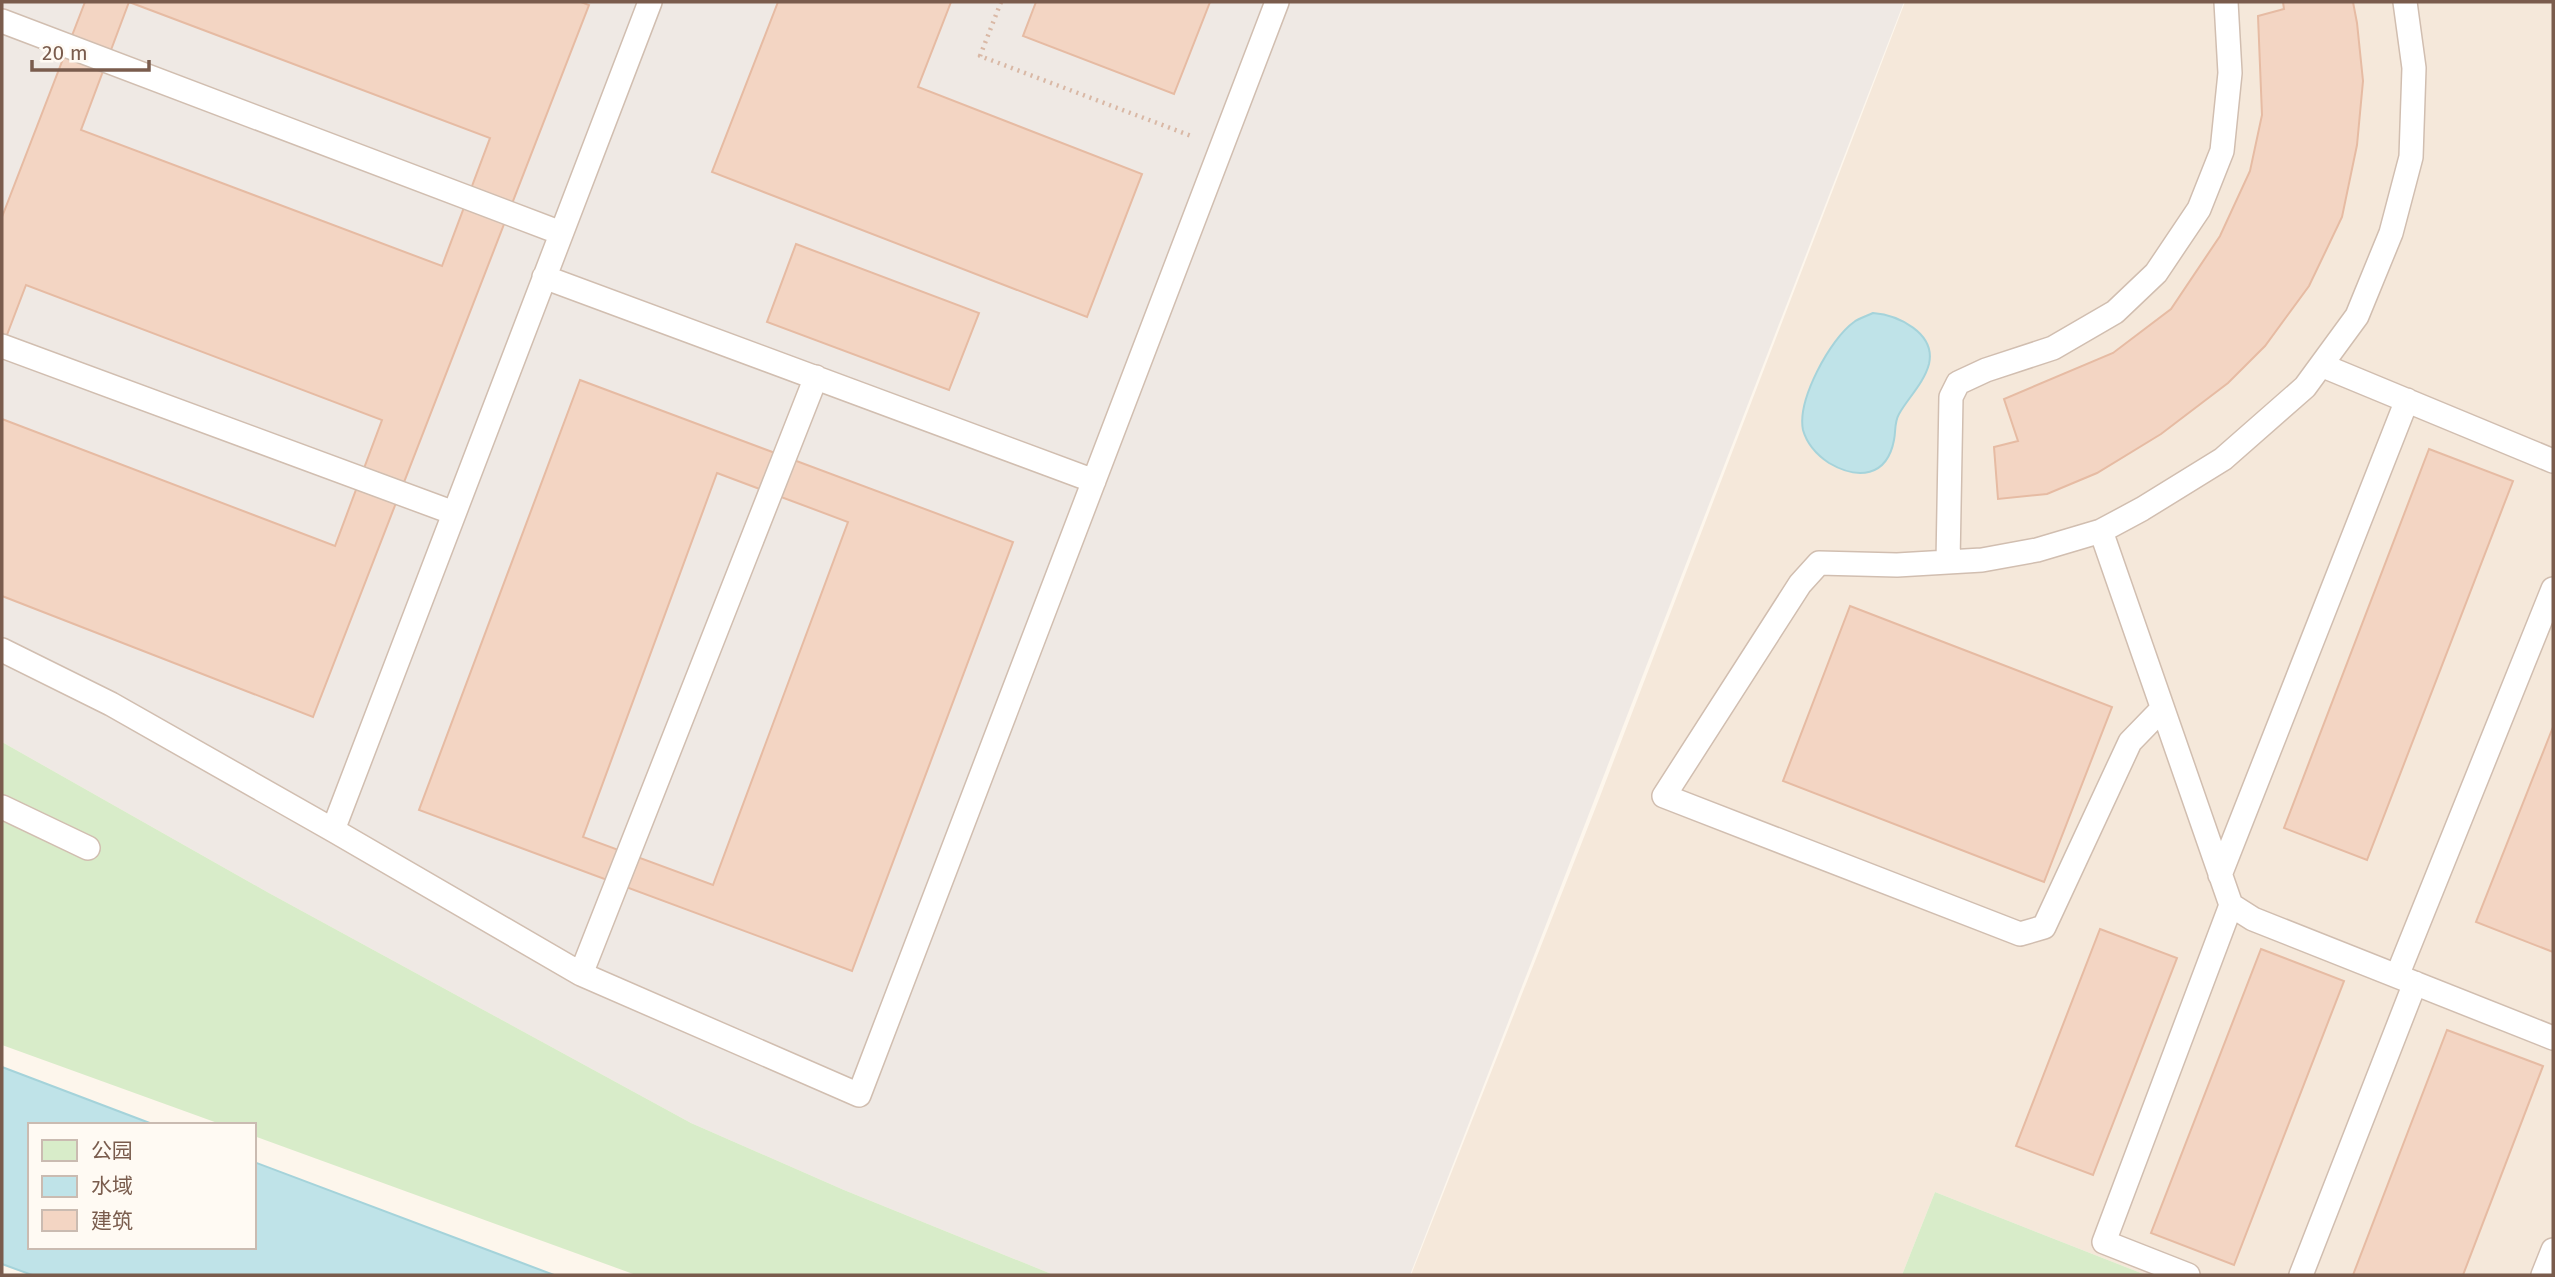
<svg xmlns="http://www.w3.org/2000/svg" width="2555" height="1277" font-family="'Fira Sans','Noto Sans SC',sans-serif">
<rect width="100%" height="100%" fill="#fdf6ec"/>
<path fill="#f5e8da" d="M1905,2H2553V1275H2146L1935,1192L1902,1275H1411L1599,799Z"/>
<path fill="#efe9e4" d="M2,2H1904L1410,1275H1054L844,1190L691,1123L269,893L2,742Z"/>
<path fill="#d8ecc9" d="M2,742L269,893L691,1123L844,1190L1054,1275H636L254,1136V1125H223L2,1045Z
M1935,1192L2146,1275H1902Z"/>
<path fill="#bfe3e8" stroke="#a5d3da" stroke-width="2" d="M1873,313C1898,315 1936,333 1929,364C1924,383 1908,398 1899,414C1894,423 1896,431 1894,440C1887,477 1858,480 1829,463C1817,455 1807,444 1803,430C1797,400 1830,339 1854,322C1859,318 1867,316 1873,313Z
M2,1067L155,1125H30V1247H254V1162L554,1275H32L2,1264Z"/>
<path fill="#f3d5c3" stroke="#e6bba3" stroke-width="2" fill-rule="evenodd" d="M85,2H581L589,5L313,717L2,596V419L335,546L382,420L26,285L2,348V217ZM129,2L490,138L442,266L81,130Z
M778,2H951L918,87L1142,174L1087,317L712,172Z
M1036,2H1210L1174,94L1023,36Z
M2283,2H2353L2357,23L2363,81L2357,145L2342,217L2309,286L2265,346L2228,383L2161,434L2097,473L2047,494L1998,499L1994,447L2018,441L2004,399L2113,353L2171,309L2220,236L2250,171L2262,115L2258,16L2284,9Z
M796,244L979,313L949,390L767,322Z
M580,380L1013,542L852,971L419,810ZM717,473L848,522L713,885L583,837Z
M2429,449L2513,481L2367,860L2284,828Z
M1850,606L2112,707L2044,882L1783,781Z
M2553,727V952L2476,922Z
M2100,929L2177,958L2093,1175L2016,1146Z
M2261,949L2344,981L2234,1265L2151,1233Z
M2447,1030L2543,1066L2463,1275H2353Z"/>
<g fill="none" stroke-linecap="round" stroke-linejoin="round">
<g stroke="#d1beb0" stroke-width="26">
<path id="lane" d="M2,21L561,233
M544,277L1094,481
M2,346L454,513
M2321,365L2553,461
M2101,531L2231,905L2253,919L2553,1038
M1948,562L1951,397L1958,383L1986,370L2053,348L2115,312L2156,273L2199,209L2222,151L2230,73L2226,2
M2,650L111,704L333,830L581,974L859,1095L1277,2
M2162,709L2130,742L2044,927L2020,934L1664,796L1800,584L1819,563L1897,565L1982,560L2037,550L2101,531L2142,509L2223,459L2305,387L2357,316L2391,233L2411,157L2414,68L2405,2
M2,807L88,848
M333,830L650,2
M2220,875L2407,400
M581,974L816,377
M2397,976L2553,589
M2188,1275L2104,1242L2231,905
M2301,1275L2415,983
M2543,1275L2553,1250"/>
</g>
<path stroke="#d9b8a5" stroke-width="4.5" stroke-dasharray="2 5" stroke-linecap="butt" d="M1001,2L980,56L1194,137"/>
<use href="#lane" stroke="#fff" stroke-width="23"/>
</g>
<rect width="2555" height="1277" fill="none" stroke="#7a5c4d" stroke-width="7"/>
<rect x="28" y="1123" width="228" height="126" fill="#fffaf3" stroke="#cabbb1" stroke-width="2"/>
<rect x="42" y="1140" width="35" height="21" fill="#d8ecc9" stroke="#cabbb1" stroke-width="2"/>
<text x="91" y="1158" font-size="21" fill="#7a5c4d">公园</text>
<rect x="42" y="1176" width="35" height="21" fill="#bfe3e8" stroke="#cabbb1" stroke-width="2"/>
<text x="91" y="1193" font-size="21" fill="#7a5c4d">水域</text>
<rect x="42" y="1210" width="35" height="21" fill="#f3d5c3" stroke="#cabbb1" stroke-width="2"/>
<text x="91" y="1228" font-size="21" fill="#7a5c4d">建筑</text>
<path d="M32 60v10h117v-10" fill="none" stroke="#7a5c4d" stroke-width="3.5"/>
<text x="42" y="60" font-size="21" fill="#7a5c4d" stroke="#fffaf3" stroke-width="5" paint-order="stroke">20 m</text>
</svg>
